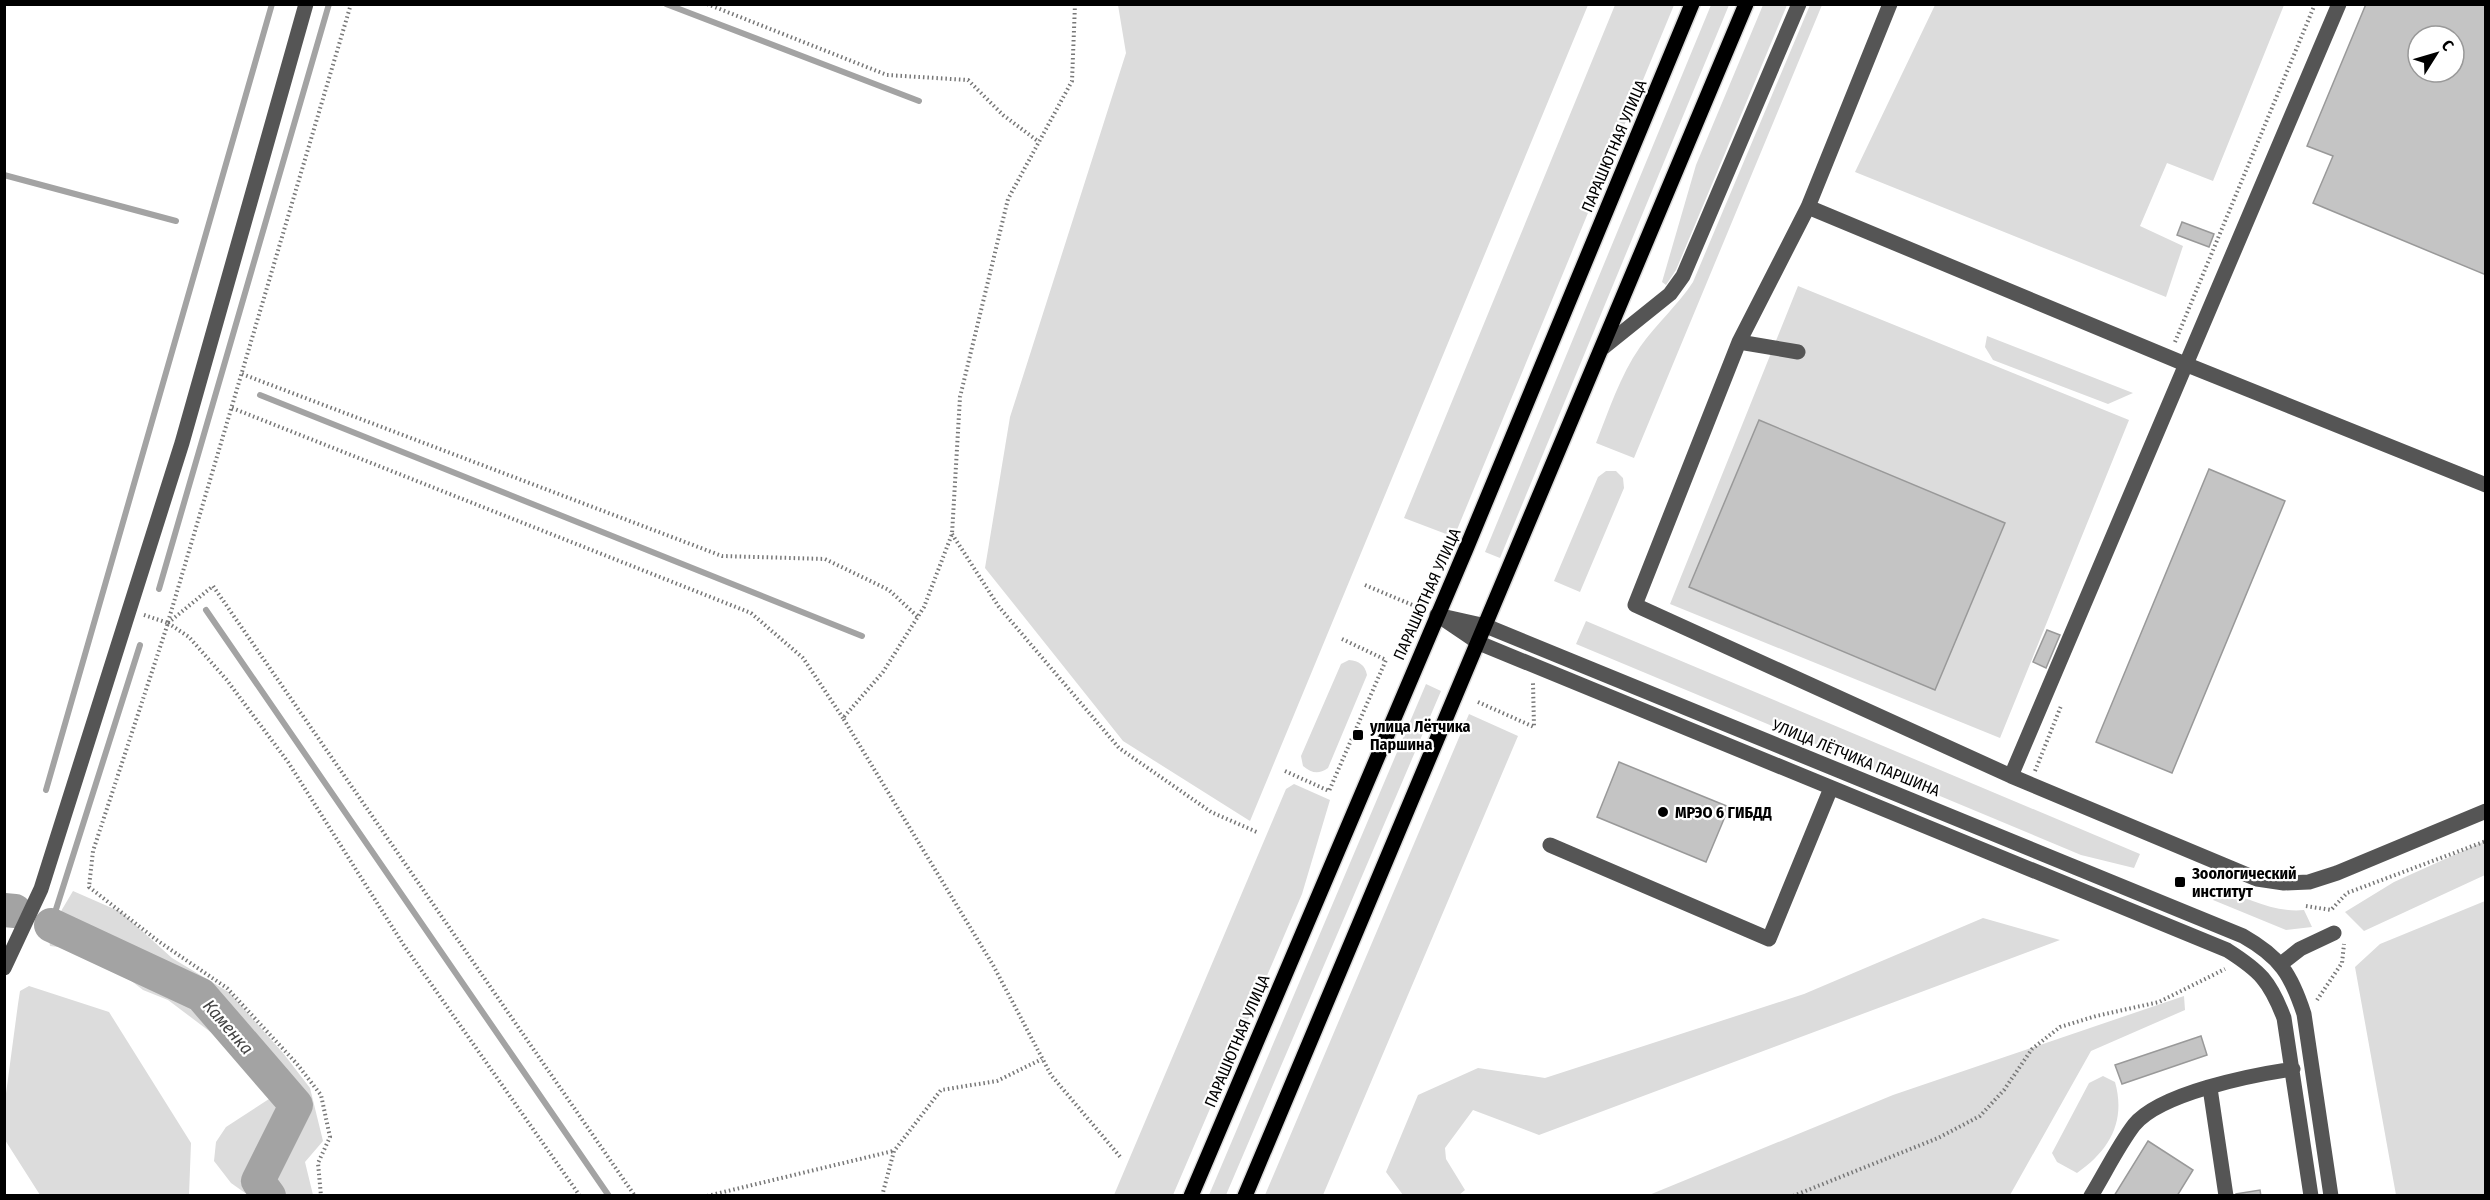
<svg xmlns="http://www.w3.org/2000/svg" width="2490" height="1200" font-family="'Fira Sans Condensed',sans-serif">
<rect width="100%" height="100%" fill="#fff"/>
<path fill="#dcdcdc" d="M1118,5H1588L1250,821L1123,741L985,568L1010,417L1126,53Z
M1615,5H1674L1454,537L1404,518Z
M1711,5H1729L1500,558L1485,552Z
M1763,5H1787L1676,270L1666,285L1662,282L1696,165Z
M1810,5H1822L1634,458L1596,443C1609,410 1620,376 1640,347C1657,323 1678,305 1693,282Z
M1935,5H2284L2213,181L2167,163L2140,226L2183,246L2166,297L1855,172Z
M1798,286L2129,420L2000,738L1670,604Z
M1987,336L2133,393L2108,404L1993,360L1985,347Z
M1606,471H1616L1623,478L1624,488L1580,592L1554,581L1598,477Z
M1586,621L2140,854L2134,868L2081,855L1576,644Z
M1349,660C1359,661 1365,665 1367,675L1328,768C1318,775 1312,773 1303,766L1301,756L1341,664Z
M1426,684L1441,691L1226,1195H1209Z
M1469,714L1518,736L1323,1195H1265Z
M1294,784L1330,800L1302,894L1173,1195H1114L1286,789Z
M2485,841V875L2364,931L2345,912L2394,882Z
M2219,887C2246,898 2274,913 2304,910L2312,927L2286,930L2213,900Z
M73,891L121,912L172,958L230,993L283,1053L310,1088L323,1141L305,1162L313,1195H248L231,1183L214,1161L216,1142L226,1127L269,1099L267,1086L233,1049L168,1000L143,990L111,965L75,949L50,946L48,933Z
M2485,901V1195H2396L2355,967L2380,944Z
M1983,918L2060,940L1539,1135L1473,1110L1445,1148L1446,1159L1465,1190L1459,1195H1403L1386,1172L1418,1095L1478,1068L1545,1078L1804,994Z
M29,986L109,1012L191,1143L189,1195H40L5,1140V1101L18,1004L20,991Z
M2184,996L2185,1010L2091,1051L2010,1195H1649L1893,1095Z
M2103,1076L2115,1082C2126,1121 2110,1150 2077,1173L2057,1162L2052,1153L2089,1083Z"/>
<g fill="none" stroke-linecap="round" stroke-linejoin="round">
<path stroke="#a3a3a3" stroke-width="6" d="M666,4L919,101
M4,175L176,221
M260,395L862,636
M159,589L329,4
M206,610L609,1196
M46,790L272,4
M51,925L140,645"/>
<path stroke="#a3a3a3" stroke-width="34" d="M4,910L15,911
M51,925L201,995L296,1105L258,1181L269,1196"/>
</g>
<path fill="#c4c4c4" stroke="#999" stroke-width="1.5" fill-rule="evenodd" d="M2366,4H2486V275L2313,203L2333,156L2307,146ZM2418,36H2454V72H2418Z
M2182,222L2214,234L2209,247L2177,235Z
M1759,420L2005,523L1935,690L1689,587Z
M2209,469L2285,501L2172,773L2096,742Z
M2047,630L2060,635L2046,668L2033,662Z
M1619,762L1729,807L1706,862L1597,817Z
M2201,1036L2207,1055L2122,1084L2115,1065Z
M2148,1141L2193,1170L2177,1196H2114Z
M2260,1190L2261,1196H2236V1194Z"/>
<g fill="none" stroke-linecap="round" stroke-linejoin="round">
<g stroke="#dbdbdb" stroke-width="18">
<path id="major" d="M1191,1196L1466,549L1692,4
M1245,1196L1746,4"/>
</g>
<path stroke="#777" stroke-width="4" stroke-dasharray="1.5 3" stroke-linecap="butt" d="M707,4L887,75L968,80L1003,115L1039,142
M1075,4L1072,81L1008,199L960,397L952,534L924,607L883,672L843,718L993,965L1051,1075L1122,1159
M2175,342L2315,4
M242,374L722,556L825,559L889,590L918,617
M232,408L751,613L803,658L843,718
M952,534L999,607L1119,748L1211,812L1259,833
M1365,585L1422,609
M144,615L168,623L93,851L89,887L158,941L227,988L297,1064L321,1095L330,1137L318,1163L321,1196
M168,622L351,4
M168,623L213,586L635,1196
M168,623L189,637L226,679L288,762L403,944L580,1196
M1478,702L1534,727L1533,683
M1285,771L1329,791L1386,660L1342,639
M2035,771L2061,706
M2306,906L2331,910L2347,893L2486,841
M2317,1000L2342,963L2344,944
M707,1196L893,1151
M882,1196L894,1151L941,1090L997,1081L1042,1059
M1793,1196L1938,1138L1980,1116L2004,1090L2032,1049L2060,1027L2096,1016L2159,1002L2225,969"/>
<path stroke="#555" stroke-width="15" d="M1890,4L1808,207L1739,342L1635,605L2011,776L2257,879L2284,883L2309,882L2337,873L2486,811
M1808,207L2185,364L2486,485
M1739,342L1798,352
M1604,347L1670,294L1683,276L1799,4
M1437,615L1486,626L2243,936C2280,957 2291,974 2304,1014L2331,1196
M1445,620L1479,643L2227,950C2260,971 2270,981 2284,1018L2311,1196
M2011,776L2339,4
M1550,845L1769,939L1831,788
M2281,964L2300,949L2334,933
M4,968L41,889L182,443L306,4
M2210,1088L2226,1196
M2091,1196C2105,1173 2118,1146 2134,1125C2160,1093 2252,1075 2293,1069"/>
<use href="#major" stroke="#000" stroke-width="15"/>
</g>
<g fill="#000" stroke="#fff" stroke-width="2">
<rect x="1352" y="729" width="12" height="12" rx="3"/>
<circle cx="1663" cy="812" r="6"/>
<rect x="2174" y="876" width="12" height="12" rx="3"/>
</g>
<g text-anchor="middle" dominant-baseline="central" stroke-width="4.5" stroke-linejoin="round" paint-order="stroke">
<g font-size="16" fill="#000" stroke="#fff">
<text transform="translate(1614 146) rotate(-67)">ПАРАШЮТНАЯ УЛИЦА</text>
<text transform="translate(1427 594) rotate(-66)">ПАРАШЮТНАЯ УЛИЦА</text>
<text transform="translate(1856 758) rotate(22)">УЛИЦА ЛЁТЧИКА ПАРШИНА</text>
<text transform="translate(1237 1041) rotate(-67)">ПАРАШЮТНАЯ УЛИЦА</text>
</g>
<g font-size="16" font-weight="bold" fill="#000" stroke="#fff" text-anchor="start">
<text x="1370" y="726">улица Лётчика<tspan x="1370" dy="18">Паршина</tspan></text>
<text x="1675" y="812">МРЭО 6 ГИБДД</text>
<text x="2192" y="873">Зоологический<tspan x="2192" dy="18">институт</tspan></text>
</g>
<g font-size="18" font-style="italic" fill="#444" stroke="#fff">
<text transform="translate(228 1027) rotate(49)">Каменка</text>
</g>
</g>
<rect width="2490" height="1200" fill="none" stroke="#000000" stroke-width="12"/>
<g transform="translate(2436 54) rotate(53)"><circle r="28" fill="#ffffff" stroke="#999999" stroke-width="1.5"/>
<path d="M0-4.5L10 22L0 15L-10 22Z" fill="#000000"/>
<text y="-9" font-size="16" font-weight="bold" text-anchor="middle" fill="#000000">С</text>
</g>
</svg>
